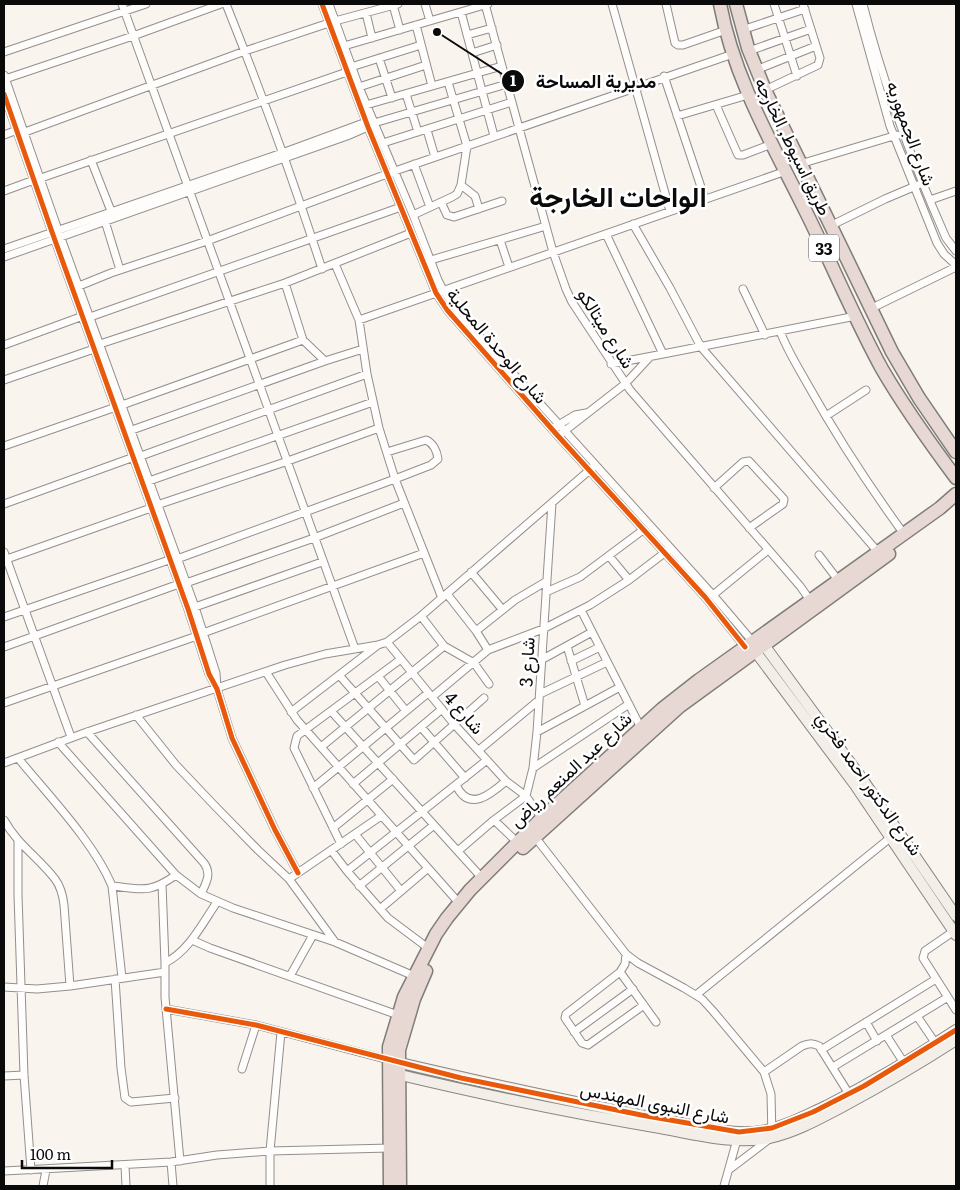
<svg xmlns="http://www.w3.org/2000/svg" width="960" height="1190" font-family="Literata,Vazirmatn,serif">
<rect width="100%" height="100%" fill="#f9f4ee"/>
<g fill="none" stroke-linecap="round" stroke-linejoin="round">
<g stroke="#928f8d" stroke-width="9">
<path id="street" d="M122,4C198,219 276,434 355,649
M226,4C261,91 293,179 322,269
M322,4L368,127L436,293L448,311L558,436L705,597L745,647
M329,4L359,87L413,215L438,280L443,290L462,317L713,595L753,642
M425,4L430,21
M485,4L553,252L566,289L572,302L630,390L800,586L812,603
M612,4L670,211
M666,4L675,43L678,45H683L726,30
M774,4L797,76
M856,4L890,126L937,243L944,254L956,265
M863,4C883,84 912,161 946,238L956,251
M393,5L400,30
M461,12L494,136
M366,13L372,38
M416,25L432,86
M742,30L805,9
M467,35L492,28
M344,46L488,4
M749,51L811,29
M4,52L146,4
M472,53L497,45
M379,58L392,98
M351,67L421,45
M756,70L816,46
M4,75L58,230L195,607L216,673L217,689
M664,76L705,199
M5,79L133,36L221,4
M359,87L426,65
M765,90L818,65L820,58L803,4
M4,94L52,232L188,609L209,674L217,689L232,738L275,830L298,873
M406,94L418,132
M366,105L502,66
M716,105L738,155H743L772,144
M677,116L748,95
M374,123L507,84
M427,130L435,157
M25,132L245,51L335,21L398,4
M4,135L17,130
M383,143L512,102
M91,160L111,211
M414,164L430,207
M800,164L897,135
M41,178L347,72
M461,185L475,196L479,209
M4,191L34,180
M930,200L956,191
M441,202L447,215L454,217L502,201
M413,215L452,197L457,194L461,185L467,146L448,82
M105,221L120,270
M633,224L670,288L701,347L878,552
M830,226L885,199L918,185
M606,234L663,354L611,364
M500,240L509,267
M4,249L282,153L369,121
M4,257L347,136L370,126
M431,260L546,226
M335,264L359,320L367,374L379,428L395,479L442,598
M285,283L303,340
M79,286L111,273L207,241L395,171L733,54
M743,289L765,335
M870,309L956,267
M90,317L401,207
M359,320L786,171
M780,331C787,350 798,367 808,385C837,437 869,486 904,534
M100,344L285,283L411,233
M4,345L83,316
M663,354L856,316
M4,380L94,349
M122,405L303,340L325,361L363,349
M826,416L866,390
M555,427L575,415L586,413
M132,430L325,361
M562,433L625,384L649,358
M4,446L116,407
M141,456L367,374
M149,481L373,402
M714,488L743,462L749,461L784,499L783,504L749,528
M4,504L134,457
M157,505L285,462L379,428
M4,552L71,737
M819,555L838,580
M609,556L629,580
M177,559L395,479L431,465L438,459C437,451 433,443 426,440L387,452
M4,560L151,508
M471,572L502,609
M186,583L314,538L404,503
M546,592L580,577L643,530
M447,594L476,631L488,650
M713,595L768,550
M195,607L322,562
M581,610L641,728
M421,616L444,646L474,663L489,684
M4,617L169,560
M476,631L515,600L547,581
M203,633L424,553
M387,642L454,724L506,781L526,796L494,820L458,851
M567,646L585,706
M4,647L179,584
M541,660L592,632
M571,661L600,647
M266,672L297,720L459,903
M339,675L414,760L484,698
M378,676L406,711
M540,694L607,662
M432,697L488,650L543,629L590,605L629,580L667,551
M4,703L197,636
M331,711L482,878
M291,712L378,645
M136,715L176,765L214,805L258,850L289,879L335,942
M421,727L465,778
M87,732L204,863C212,874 206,883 201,894
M537,732L620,687
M58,742L176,875L201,894L233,908L335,942L414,976
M321,747L444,646
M479,750L539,700
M18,758C48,795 94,842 112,886C142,889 149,894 176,875
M4,763L87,732L285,665L325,654L378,645L387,642L421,616L592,468
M533,768L629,704
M353,784L442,709
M456,785C469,813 491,794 506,781
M313,788L428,693
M4,820C17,844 39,858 55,879C61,887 63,896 64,905L70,986
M494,820L517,842
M543,820L526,796L533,768L537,732L552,503
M333,828L393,779
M355,834L401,891
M535,837L626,954L638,963L684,988L702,999L713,1011L764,1072L771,1094L772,1137L730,1169
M18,840V895L24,1075L31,1170
M341,844L294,748L297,736L401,659
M331,850L347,871L388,918L428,948
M347,871L487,760
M289,879L381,816
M162,884L165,963
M112,886L122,978
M359,886L434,825
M380,909L427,869
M954,931L925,951L923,958L956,1010
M192,940L210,948L398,1015
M626,954L625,964L620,972L566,1014L565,1018L582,1043L588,1045L644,1005
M620,972L656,1022
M290,976L313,935
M115,979L121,1068L125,1098L131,1102L175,1098
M4,987L37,989L70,986L165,972
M696,995L890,838
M166,1009L256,1025L389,1060
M917,1016L936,1044
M866,1022L877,1041
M574,1032L633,989
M886,1035L904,1063
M821,1050L936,979
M833,1067L948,997
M242,1069L256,1025
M764,1072L802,1046C809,1043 813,1043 819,1046L849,1094
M4,1076L24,1075
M180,1161L165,997V963C189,951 202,924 217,902
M171,1162L173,1186
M125,1166L126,1186
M4,1171L171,1162L217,1155L270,1151L390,1148
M43,1186L46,1170
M270,1186V1151L281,1032
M724,1186L738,1136"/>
</g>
<g stroke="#888683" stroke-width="12">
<path id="secondary" d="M764,645L863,780L956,916
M755,651L855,785L956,935
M392,1061C482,1082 571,1102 662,1119C694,1125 730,1136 762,1131C784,1127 806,1115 826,1106C871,1083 914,1058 956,1030
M392,1073C480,1094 570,1113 660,1128C694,1134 733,1145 769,1138C794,1133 819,1119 842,1107C881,1086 919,1064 956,1040"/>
</g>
<g stroke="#7f7d7a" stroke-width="15">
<path id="highway" d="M720,4C734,79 773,145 806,212C832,264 854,318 882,369C904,407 930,443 956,478
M736,4L748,48L765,90L892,352L919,398L956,452
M523,848L679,707L889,554
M390,1186L389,1047L404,997L436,934L447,918L470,890L542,818L662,709L699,680L940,508L956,494
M400,1186L399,1050L414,999L426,971"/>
</g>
<use href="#street" stroke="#fefdfc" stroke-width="7"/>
<use href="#secondary" stroke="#f3efe8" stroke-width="10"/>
<use href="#highway" stroke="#e7d8d4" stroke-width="12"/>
<g stroke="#fff" stroke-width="8">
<path id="cycleway" d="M322,4L368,127L436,293L448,311L558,436L705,597L745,647
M4,94L52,232L188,609L209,674L217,689L232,738L275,830L298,873
M166,1009L256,1025L461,1078L641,1115L739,1132L772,1128L813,1112L864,1086L956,1030"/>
</g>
<use href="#cycleway" stroke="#e8590c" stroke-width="5"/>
</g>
<g text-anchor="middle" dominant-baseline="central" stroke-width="5" stroke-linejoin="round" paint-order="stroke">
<rect fill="#fff" stroke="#545454" stroke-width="1" x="809" y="234.5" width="30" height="27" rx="4"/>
<g font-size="16" font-weight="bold" fill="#0a0a0a">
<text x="824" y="248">33</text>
</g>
<g font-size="18" fill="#0a0a0a" stroke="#fff">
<text transform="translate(912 133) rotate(70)">شارع الجمهوريه</text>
<text transform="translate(794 146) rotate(64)">طريق اسيوط, الخارجه</text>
<text transform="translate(607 328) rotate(58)">شارع ميتالكو</text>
<text transform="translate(498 345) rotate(50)">شارع الوحدة المحلية</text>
<text transform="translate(526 662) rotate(-87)">شارع 3</text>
<text transform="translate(465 712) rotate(49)">شارع 4</text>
<text transform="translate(570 769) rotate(-43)">شارع عبد المنعم رياض</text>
<text transform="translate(870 783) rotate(55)">شارع الدكتور احمد فخري</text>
<text transform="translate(655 1102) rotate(11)">شارع النبوى المهندس</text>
</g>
<g font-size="28" font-weight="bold" fill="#0a0a0a" stroke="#fff">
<text x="618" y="195">الواحات الخارجة</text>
</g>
</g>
<path fill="none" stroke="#0a0a0a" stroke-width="2" d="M437 32L513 81"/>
<g fill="#0a0a0a" stroke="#fff" stroke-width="2">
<circle cx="437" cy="32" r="5"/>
<circle cx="513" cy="81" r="12"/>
</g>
<g font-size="15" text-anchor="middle" font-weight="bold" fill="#fff">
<text x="513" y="86">1</text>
</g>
<g font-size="19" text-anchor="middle" font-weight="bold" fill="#0a0a0a" stroke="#fff" stroke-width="5" stroke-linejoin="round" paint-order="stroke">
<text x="596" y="88">مديرية المساحة</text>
</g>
<rect width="960" height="1190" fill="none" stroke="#0a0a0a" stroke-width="10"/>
<path d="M22 1160v8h90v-8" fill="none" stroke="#0a0a0a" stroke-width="2.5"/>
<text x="30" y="1160" font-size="15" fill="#0a0a0a" stroke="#ffffff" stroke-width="4" paint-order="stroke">100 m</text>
</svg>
